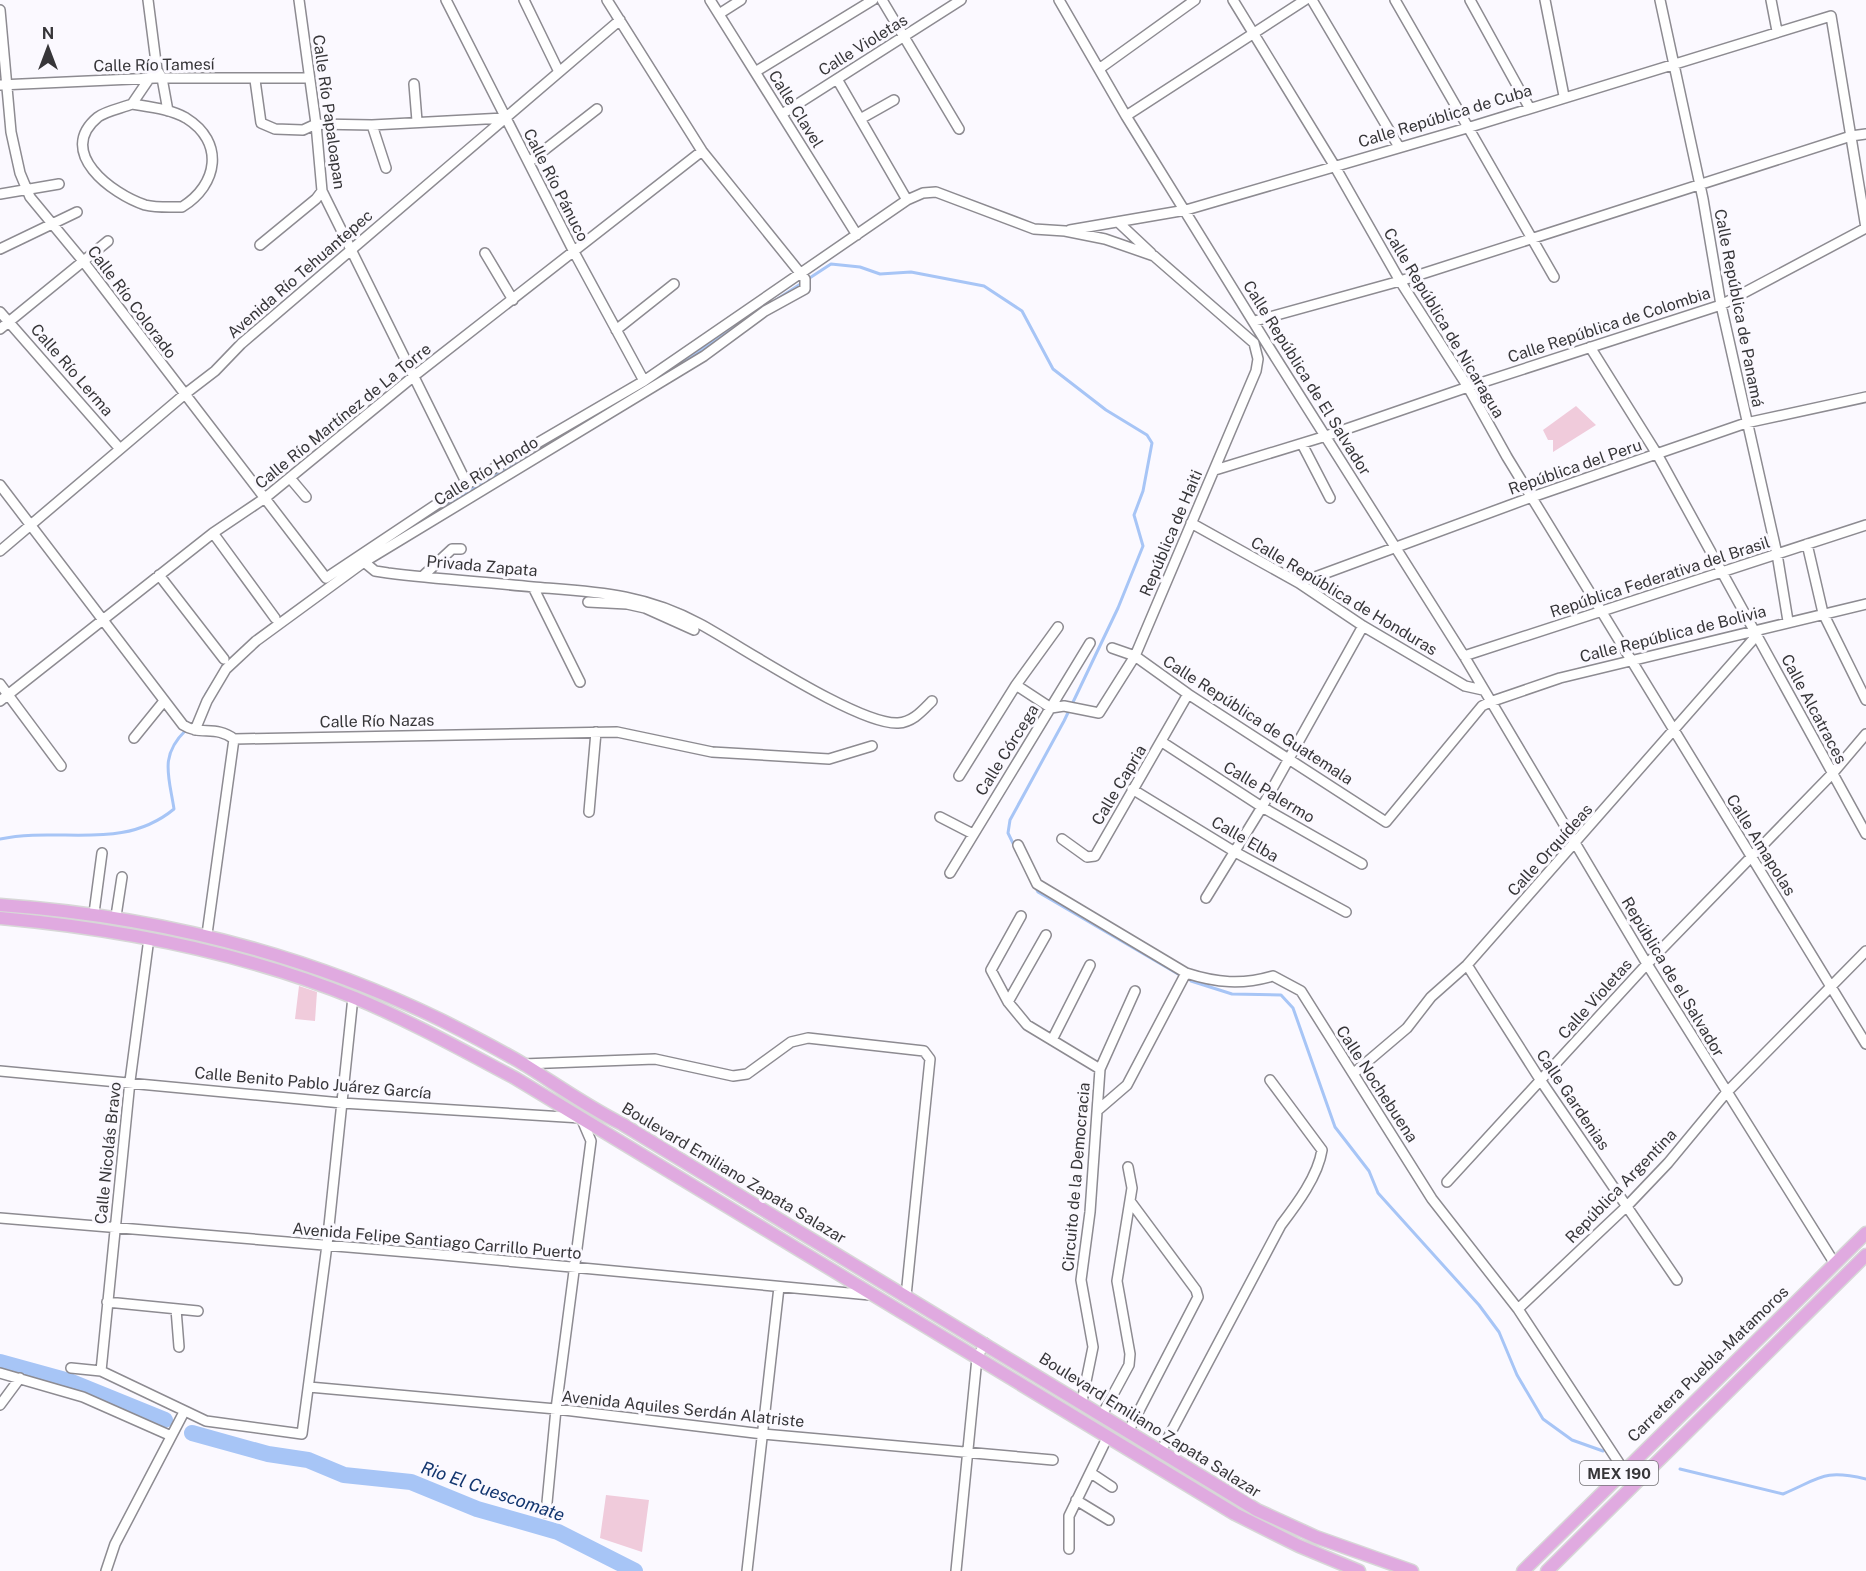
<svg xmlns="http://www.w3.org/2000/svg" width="1866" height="1571" font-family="'Public Sans',sans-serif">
<rect width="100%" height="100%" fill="#fbf9ff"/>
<path fill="#f0cbdb" d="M1576,406L1596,425L1553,452V440H1548L1543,430Z
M299,986L317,992L315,1021L295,1019Z
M606,1495L649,1500L642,1552L600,1538Z"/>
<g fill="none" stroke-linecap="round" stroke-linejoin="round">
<path stroke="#a7c5f6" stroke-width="3" d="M776,300L831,264L860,267L880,274L911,272L984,286L1022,311L1053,369L1106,410L1147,435L1152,443L1143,491L1134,515L1143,546L1118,608L1064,721L1010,820L1008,833L1023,864
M664,375L735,327
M428,518L477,485L614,405
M206,694L214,682
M0,839C60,826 122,852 174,809C169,776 159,756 186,730
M1035,886L1038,892L1178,974
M1191,981L1232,994L1281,995L1293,1008L1335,1127L1369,1171L1378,1193L1479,1305L1499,1332L1517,1375L1543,1419L1572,1440L1603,1451
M1680,1469L1783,1494C1821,1478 1823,1469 1866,1479"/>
<path stroke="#a7c5f6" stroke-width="16" d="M0,1362L69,1381L165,1420
M192,1433L268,1454L308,1460L344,1475L411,1482L477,1509L558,1532L635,1571"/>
<g stroke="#8d8b91" stroke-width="12">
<path id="minor" d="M148,0L157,70L162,78L168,111
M299,0L316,124L322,191L467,484
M446,0L574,252L644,381
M524,0L559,72
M710,0L857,235
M882,0L959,129
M1059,0L1126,116L1267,344L1464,656L1647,964L1835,1264
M1233,0L1334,165L1400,281L1468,387L1507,457L1866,1044
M1312,0L1399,147
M1395,0L1554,277
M1470,0L1529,107
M1545,0L1564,96
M1660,0L1703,199L1721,305L1777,554L1788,621
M1771,0L1777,31
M0,10L11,132L20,173L30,197L83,261L326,578L467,484L644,381L907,200L923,193L936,192L1034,229L1065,231L1105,239L1154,256L1254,343L1258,359L1256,371L1135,656L1099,713L1064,706L1051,708L1016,685
M719,14L741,0
M1099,69L1195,0
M755,72L873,0
M837,79L907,200
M255,80L261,123L275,129L303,130L316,124L372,125L504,118
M414,84L417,121
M0,85L155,78H309
M132,104C150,107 170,109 186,118C225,142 218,185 182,207C170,207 157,208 145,205C112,194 55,152 98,117C106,111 122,108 132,104Z
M132,104L151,76
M782,114L961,0
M1126,116L1305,0
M862,118L894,100
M372,125L386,168
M529,162L597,109
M0,194L59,184
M1118,222L1151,253
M1070,230L1186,210L1467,128L1831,16L1866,228L1721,305L1468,387L1326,436L1215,470
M260,245L316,199L322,191
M0,249L77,212
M485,253L513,300
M0,312L120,449
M1255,321L1400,281L1851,136L1866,134
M0,329L108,241
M616,330L674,284
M1590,347L1657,454L1866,834
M1302,444L1330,498
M290,478L306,497
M0,485L183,725C200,736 216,725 234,739L617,732L712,752L829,759L872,746
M1191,523L1299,583L1363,626L1465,686L1483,690
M213,533L275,618
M1807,544L1823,613L1866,700
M0,551L185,394L215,371L241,344L620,20
M364,562L375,571L388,573C436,579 484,582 533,587C595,592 643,593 700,624C741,646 858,725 898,723C913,722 922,711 932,701
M159,575L224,659
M424,575L452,549H461
M1299,583L1532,497L1746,423L1866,397
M533,587L580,682
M588,602L627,604L645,608L694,630
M1112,648L1135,656L1188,694L1386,822L1482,706L1490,702L1560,678L1866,604
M1464,656L1866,525
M0,684L61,766
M0,701L213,533L265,498L414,376L702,151
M195,730L207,701L226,669L256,641L364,562L704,356L765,311L805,289V279L702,151L607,0
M134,738L164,701
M1162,742L1262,807L1362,864
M959,776L1016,685L1058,627
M1132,789L1235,852L1346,912
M589,812L596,732
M940,817L973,834
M1062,839L1087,857L1095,856L1188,694
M1018,845L1037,884L1186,973C1217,983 1242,985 1273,976L1301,991L1432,1199L1518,1309L1623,1469
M950,873L1090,643
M1206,898L1262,807L1363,626
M94,913L102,853
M116,916L122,877
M1021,916L991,970L1008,1002L1027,1025L1100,1069
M207,934L234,739
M1467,965L1541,1081L1677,1280
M1008,1002L1046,935
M1052,1040L1090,965
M523,1064L655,1059L733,1076L747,1074L791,1042L808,1038L924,1051L930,1059L906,1296
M0,1071L342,1103L581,1118
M1354,1073L1407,1028L1431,997L1467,965L1757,635
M1098,1110L1127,1085L1186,973
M1447,1182L1647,964L1832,774L1866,734
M0,1218L432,1254L870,1295
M107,1302L198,1311
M176,1309L179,1347
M1518,1309L1628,1205L1668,1163L1726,1093L1866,951
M71,1368L101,1371L206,1421L302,1434L327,1245L353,997
M101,1371L130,1081L149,938
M0,1373L83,1397L169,1435
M309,1387L556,1409L763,1434L1053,1460
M1082,1401L1093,1347L1081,1280L1090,1212L1100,1069L1135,991
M0,1405L20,1378
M1102,1415L1129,1365L1130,1354L1117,1281L1132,1188L1128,1167
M1128,1432L1198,1297L1196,1290L1130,1201
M1161,1451L1281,1225C1297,1204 1318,1176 1322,1150L1270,1080
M1091,1473L1112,1487
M1076,1500L1109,1520
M546,1513L556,1409L591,1141L582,1120
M1069,1549V1516L1108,1436
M106,1571L115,1544L184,1412
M747,1571L779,1287
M956,1571L977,1358L985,1343"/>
</g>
<g stroke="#d7d7d7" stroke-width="15">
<path id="major" d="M0,905C155,916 301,952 441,1020C469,1034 498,1049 525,1065C557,1085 588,1107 622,1124L1257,1510L1316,1537L1412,1571
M0,918C121,929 242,952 355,998C410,1021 462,1050 515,1078L1235,1514L1299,1546L1359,1571
M1523,1571L1866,1233
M1547,1571L1866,1255"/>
</g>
<use href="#minor" stroke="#fff" stroke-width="9"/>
<use href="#major" stroke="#e0aae0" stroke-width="12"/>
</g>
<g text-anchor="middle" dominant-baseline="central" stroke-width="6" stroke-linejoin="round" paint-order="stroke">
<rect fill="#fbf9ff" stroke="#727074" stroke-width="1.5" x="1580" y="1461" width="78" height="24" rx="4.5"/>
<g font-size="15" font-weight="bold" fill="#373639">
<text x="1619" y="1473">MEX 190</text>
</g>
<g font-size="16" fill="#373639" stroke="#fbf9ff">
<text transform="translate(863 45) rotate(-32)">Calle Violetas</text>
<text transform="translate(154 65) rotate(-1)">Calle Río Tamesí</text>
<text transform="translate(796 109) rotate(58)">Calle Clavel</text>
<text transform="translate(329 112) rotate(82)">Calle Río Papaloapan</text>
<text transform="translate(1445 116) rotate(-17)">Calle República de Cuba</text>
<text transform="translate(556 185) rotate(63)">Calle Río Pánuco</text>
<text transform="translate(300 274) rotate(-41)">Avenida Río Tehuantepec</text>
<text transform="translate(132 302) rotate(53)">Calle Río Colorado</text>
<text transform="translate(1739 308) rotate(79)">Calle República de Panamá</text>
<text transform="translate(1444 323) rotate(59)">Calle República de Nicaragua</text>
<text transform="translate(1609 325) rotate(-18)">Calle República de Colombia</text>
<text transform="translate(72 370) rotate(49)">Calle Río Lerma</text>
<text transform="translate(1307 378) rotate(58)">Calle República de El Salvador</text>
<text transform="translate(343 416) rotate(-39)">Calle Río Martínez de La Torre</text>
<text transform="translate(1575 467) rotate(-19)">República del Peru</text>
<text transform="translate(486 471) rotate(-31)">Calle Río Hondo</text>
<text transform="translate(1171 533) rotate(-67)">República de Haiti</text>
<text transform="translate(482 566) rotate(5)">Privada Zapata</text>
<text transform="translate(1660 577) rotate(-18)">República Federativa del Brasil</text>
<text transform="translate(1344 596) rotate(31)">Calle República de Honduras</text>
<text transform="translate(1673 634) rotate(-14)">Calle República de Bolivia</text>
<text transform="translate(1814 709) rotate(62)">Calle Alcatraces</text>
<text transform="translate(1258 720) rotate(33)">Calle República de Guatemala</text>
<text transform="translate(377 721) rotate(-1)">Calle Río Nazas</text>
<text transform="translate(1007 750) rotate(-58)">Calle Córcega</text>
<text transform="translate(1119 785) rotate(-59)">Calle Capria</text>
<text transform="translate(1269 792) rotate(31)">Calle Palermo</text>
<text transform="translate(1245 839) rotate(30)">Calle Elba</text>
<text transform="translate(1761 845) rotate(58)">Calle Amapolas</text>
<text transform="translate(1550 850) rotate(-48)">Calle Orquídeas</text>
<text transform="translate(1673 977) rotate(59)">República de el Salvador</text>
<text transform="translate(1595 999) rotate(-48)">Calle Violetas</text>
<text transform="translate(313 1083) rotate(5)">Calle Benito Pablo Juárez García</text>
<text transform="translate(1377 1084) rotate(57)">Calle Nochebuena</text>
<text transform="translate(1573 1100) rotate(56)">Calle Gardenias</text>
<text transform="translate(108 1153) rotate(-84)">Calle Nicolás Bravo</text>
<text transform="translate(734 1173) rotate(31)">Boulevard Emiliano Zapata Salazar</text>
<text transform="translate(1076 1177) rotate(-85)">Circuito de la Democracia</text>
<text transform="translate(1621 1186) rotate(-46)">República Argentina</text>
<text transform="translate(437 1241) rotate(5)">Avenida Felipe Santiago Carrillo Puerto</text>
<text transform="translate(1708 1364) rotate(-44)">Carretera Puebla-Matamoros</text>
<text transform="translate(683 1409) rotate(6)">Avenida Aquiles Serdán Alatriste</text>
<text transform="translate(1150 1425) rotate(32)">Boulevard Emiliano Zapata Salazar</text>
</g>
<g font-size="18" font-style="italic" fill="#13366f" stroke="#fbf9ff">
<text transform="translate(493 1491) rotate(19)">Rio El Cuescomate</text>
</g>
</g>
<g transform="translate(48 48)" stroke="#fbf9ff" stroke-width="4.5" paint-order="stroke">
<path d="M0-4.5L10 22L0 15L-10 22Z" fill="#373639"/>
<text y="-9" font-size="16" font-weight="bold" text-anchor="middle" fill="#373639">N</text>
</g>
</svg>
